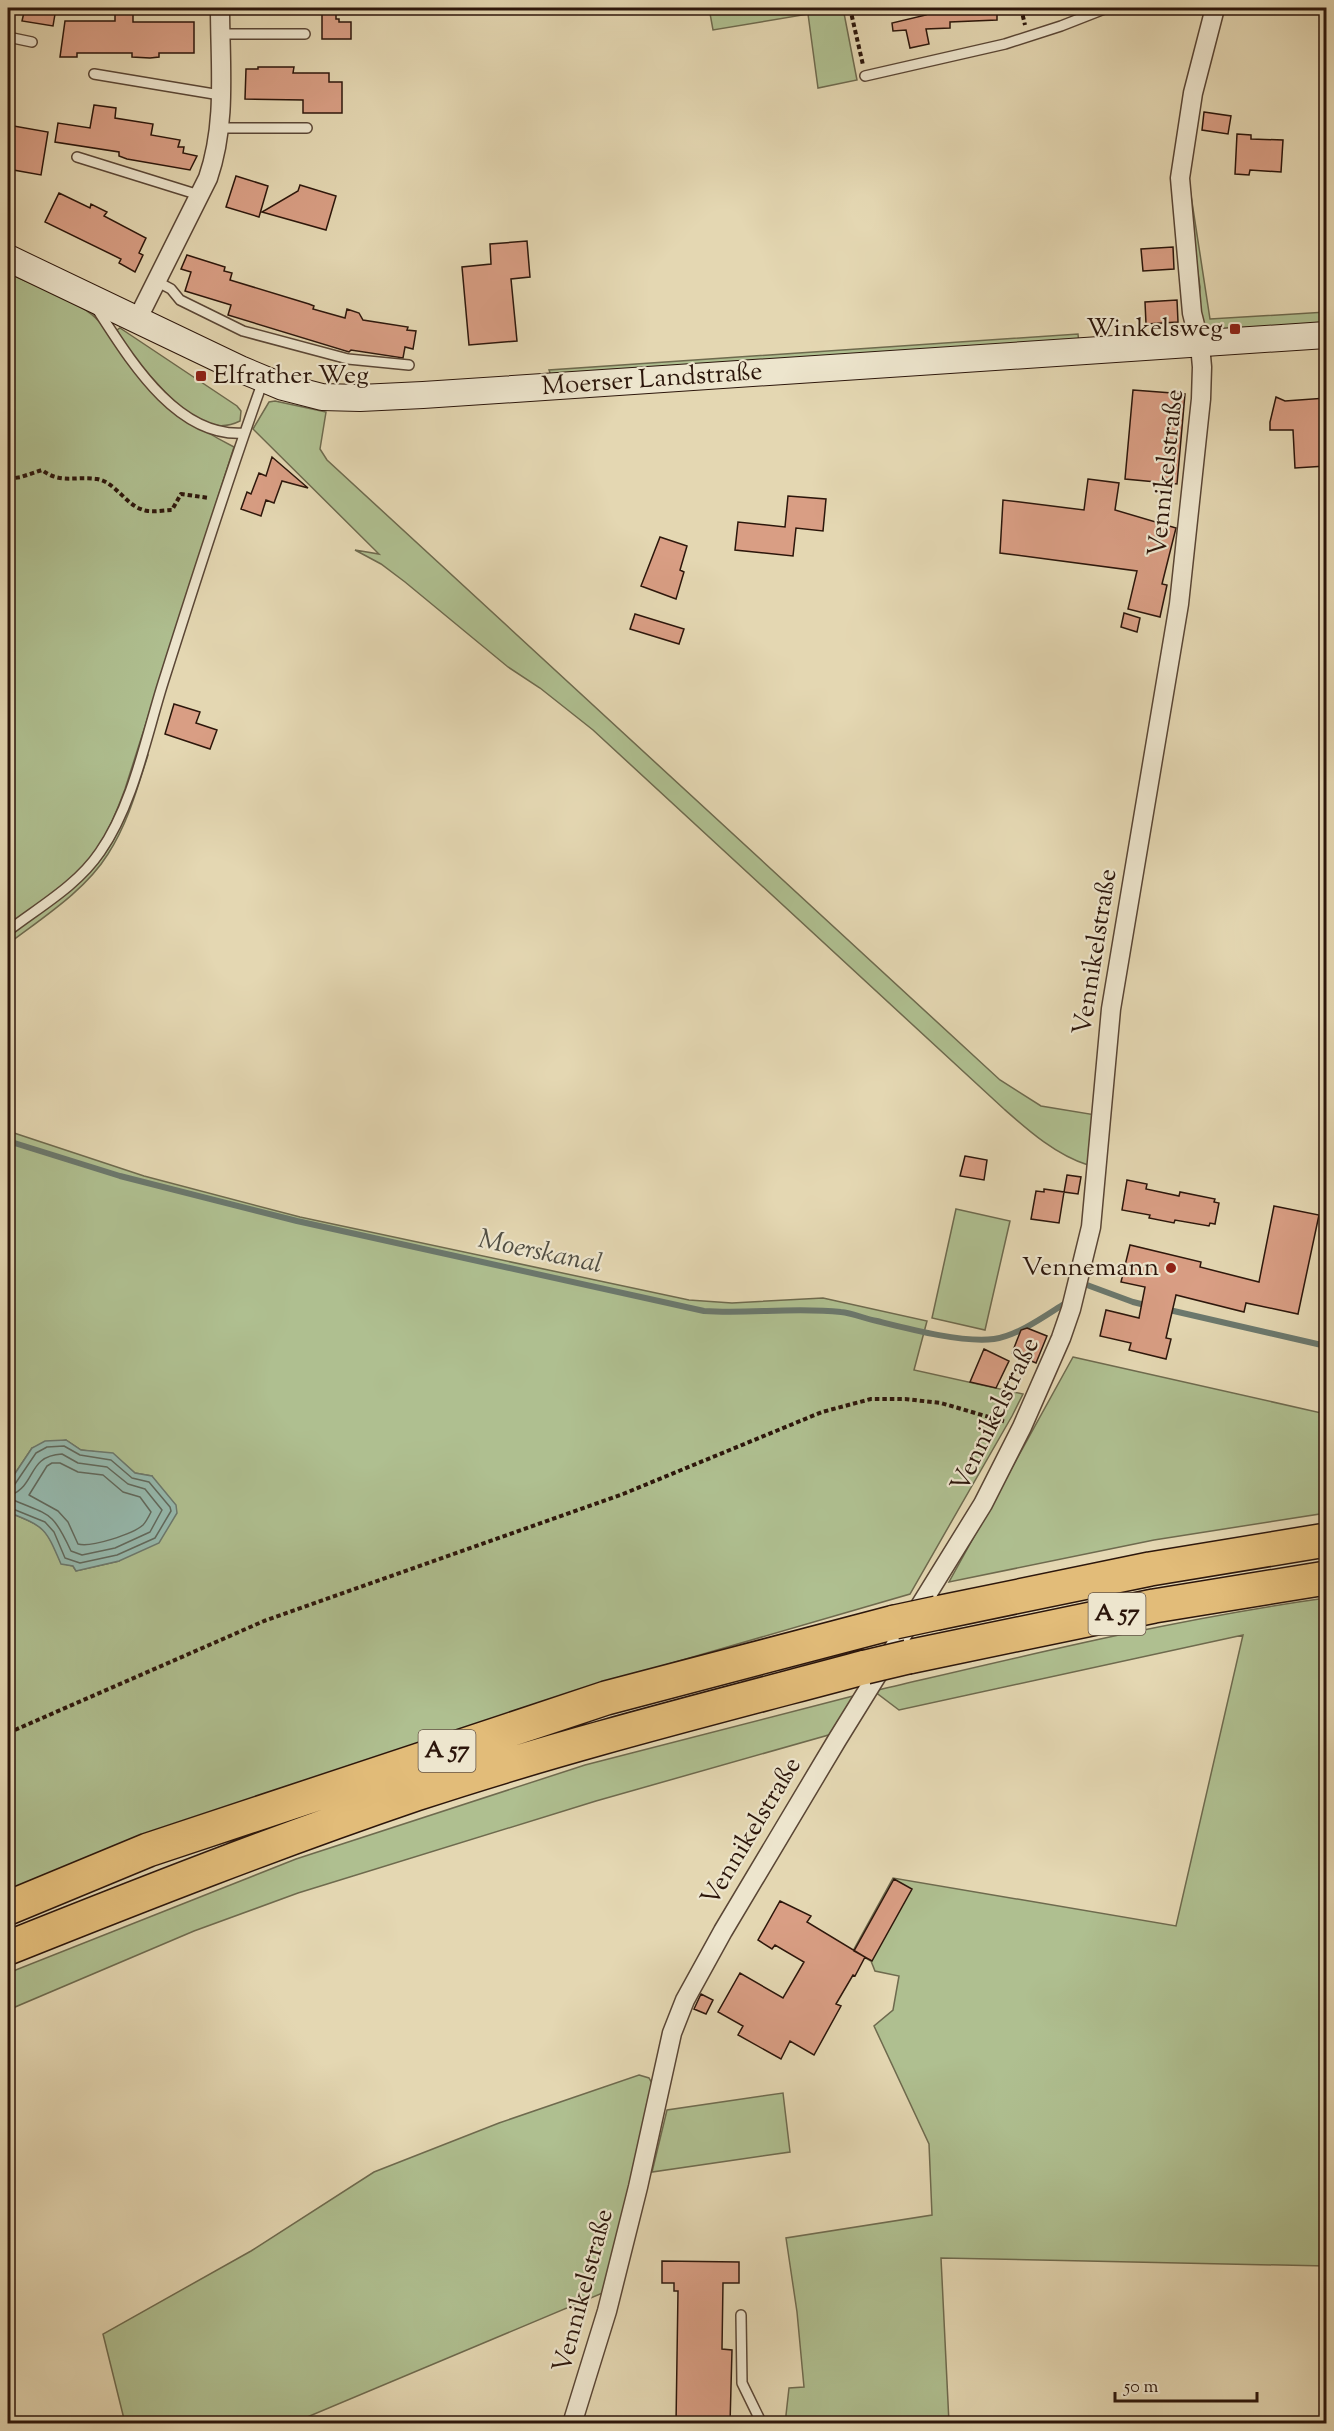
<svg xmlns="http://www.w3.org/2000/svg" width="1334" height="2431" font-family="'Sorts Mill Goudy',serif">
<rect width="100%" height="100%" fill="#e4d7b2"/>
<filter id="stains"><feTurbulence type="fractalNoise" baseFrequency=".00333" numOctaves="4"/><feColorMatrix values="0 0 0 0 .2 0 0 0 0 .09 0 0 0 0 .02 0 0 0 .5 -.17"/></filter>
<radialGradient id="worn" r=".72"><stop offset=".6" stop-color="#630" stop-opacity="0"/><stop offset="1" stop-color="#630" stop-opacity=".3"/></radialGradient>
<path fill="#afbf90" stroke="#6e6a4e" stroke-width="1.5" d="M709,8H843L857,80L818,88L808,14L713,30Z
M1185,189H1190L1210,319L1326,312V327L1219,335L1208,329L1201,321L1198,306L1200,287Z
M8,273C33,285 63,295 87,311C106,323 116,348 129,365C160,403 191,425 234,447L125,789C115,816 104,844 84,866C62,889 33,907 8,926Z
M120,328L237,406L241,411L240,421C228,427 216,427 204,422C176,410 131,357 117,330Z
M1078,334L1079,344L552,378L549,370Z
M275,401L326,412L320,449L327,460L1000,1080L1041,1106L1096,1115L1088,1165C1056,1155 1029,1131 1004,1109L593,730L540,688L508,667L405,582L381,564L355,550L379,554L253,429L269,402Z
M145,754L148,755C137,789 128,823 108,854C85,891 42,918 8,944V936C40,912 78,889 103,856C125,826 134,788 145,754Z
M8,1131L144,1176L300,1217L689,1300L732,1303L823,1298L927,1321L914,1370L1023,1394L1012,1416L910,1594L600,1684L8,1894V1512C46,1528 45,1525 61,1563L73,1566L76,1571L119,1561L152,1476L135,1473L113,1454L81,1450L66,1440L32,1448L8,1484Z
M956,1209L1010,1221L985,1330L932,1318Z
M1073,1357L1326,1414V1513L1154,1540L949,1582Z
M1326,1598V2266L941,2258L949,2423L785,2424L789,2388L804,2387L797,2312L786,2238L932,2215L929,2144L874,2026L893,2010L899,1976L875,1971L871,1961L853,1951L893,1878L1176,1926L1243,1635L899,1710L874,1691C1024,1656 1174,1619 1326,1598Z
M857,1695L832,1734L596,1801L298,1893L194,1931L8,2010V1973L296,1859L585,1765Z
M639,2075L649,2078L654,2087L605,2292L293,2423H125L103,2334L251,2251L374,2172L499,2123Z
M783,2093L790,2152L652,2172L667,2110Z"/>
<path fill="#95b9ae" stroke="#6b786d" stroke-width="1.5" d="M66,1440L81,1450L113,1453L135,1473L152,1476L176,1505L177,1513L159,1543L119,1561L76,1571L73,1566L61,1564C45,1527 45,1527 8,1512V1484L32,1448L45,1441Z"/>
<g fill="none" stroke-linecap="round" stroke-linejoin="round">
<path stroke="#60685c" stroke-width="1.5" d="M62,1454L78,1463L107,1467L128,1484L145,1489L162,1510L150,1532L115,1548L82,1555L71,1551C52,1510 50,1516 11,1499V1495C37,1484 27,1456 62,1454Z
M52,1463H60L78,1472L103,1475L123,1492L140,1497L151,1512C149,1516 146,1522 143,1525C133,1534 90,1548 78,1544L68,1522L58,1511L29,1495L47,1466Z
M8,1487L15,1484L36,1453L47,1447L64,1446L80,1455L111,1460L132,1478L149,1482L170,1507L171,1511L155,1538L117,1555L80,1563L65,1558L54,1532L45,1522L8,1507"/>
<path stroke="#6b786d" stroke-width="6" d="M8,1141L120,1176L297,1221L704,1311C750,1314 795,1307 841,1312C853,1313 865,1319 877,1321C909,1329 962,1343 994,1339C1017,1336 1045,1316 1064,1304
M1087,1285L1133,1302L1149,1306
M1165,1309L1326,1346"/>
</g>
<path fill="#d99e84" stroke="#2c160b" stroke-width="1.5" d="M25,8H56L53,26L22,21Z
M322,8H336V19H339V22H351V39H322Z
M926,8H997V20L950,22V28L926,29L929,44L910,48L906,30L893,31L892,23L926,15Z
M115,11H133V22H194V53H159V57L150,58L132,57V53H77V57H60L65,21H115Z
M258,67H294L293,73H329V82H342V113H303V100L245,99L246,69H258Z
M94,105L116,108L115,118L153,124L151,135L180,140L178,147H184L183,153L197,156L190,170L127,159L119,156V152L55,142L58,123L90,128Z
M1204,112L1231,116L1228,134L1202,130Z
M8,125L48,132L41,175L8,169Z
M1237,134L1251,135V139L1283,140L1281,172L1250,170L1249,175L1235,174Z
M236,176L268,186L259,217L226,207Z
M300,185L336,196L326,230L262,212L298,191Z
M59,193L90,208L91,204L107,212L104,216L146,238L139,253L143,255L135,272L119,263L121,259L45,222Z
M527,241L530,277L511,279L517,341L469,345L462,267L491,264L490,244Z
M1173,247L1174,269L1143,271L1141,249Z
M187,255L225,267L224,271L232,273L230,280L309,304L314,306L313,309L345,318L347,309L359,313L363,320L408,327L407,330L416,331L413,349L405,347L403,358L351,350L349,352L228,315L231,305L185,291L191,272L181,269Z
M1177,300L1178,322L1146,324L1145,302Z
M1133,390L1185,394L1177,484L1125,479Z
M1276,397L1285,401L1326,398V466L1295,468L1293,430H1270V422Z
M272,457L308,488L282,481L274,503L266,500L261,516L241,509L247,492L251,494L259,473L266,476Z
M1088,479L1119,483L1115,510L1176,528L1162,584L1167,585L1160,617L1128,609L1137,571L1000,553L1003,500L1084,510Z
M788,496L826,499L823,531L796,528L793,556L735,550L738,522L785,527Z
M660,537L687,546L680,570L684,572L676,599L641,586Z
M1124,613L1140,618L1137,632L1121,627Z
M635,614L684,629L679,644L630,629Z
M174,704L200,712L196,723L217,730L210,749L165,734Z
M965,1156L987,1160L984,1180L960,1176Z
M1067,1175L1081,1177L1078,1194L1064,1192Z
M1127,1180L1147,1184L1146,1189L1179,1196L1180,1192L1215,1199L1214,1202L1219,1203L1215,1224L1210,1223L1209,1226L1175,1220L1174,1223L1149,1218L1150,1215L1122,1210Z
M1044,1189L1064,1192L1059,1223L1031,1219L1036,1191L1044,1192Z
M1274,1206L1319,1215L1298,1314L1246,1303L1244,1312L1176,1295L1166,1338L1171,1339L1166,1359L1129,1350L1131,1343L1100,1336L1106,1310L1139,1318L1145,1287L1121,1282L1130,1245L1201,1262L1200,1267L1259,1282Z
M1027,1328L1047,1336L1036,1363L1012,1353L1021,1330Z
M984,1349L1009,1361L996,1388L970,1382Z
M894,1879L912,1889L872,1961L854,1951Z
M780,1901L811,1916L807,1922L865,1957L855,1976L853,1975L836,2004L841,2006L814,2055L790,2041L781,2059L738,2035L743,2026L718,2012L740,1973L783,1998L804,1962L775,1945L772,1949L758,1940Z
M701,1994L713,2000L706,2014L694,2009Z
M662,2261L739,2262V2283H723L722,2349L732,2350L730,2424H676L678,2291H674V2283H662Z"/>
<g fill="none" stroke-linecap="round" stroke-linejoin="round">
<g stroke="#5a4635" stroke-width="12">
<path id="lane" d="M220,34H305
M8,37L32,42
M94,74L220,95
M865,76L1005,44L1061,26L1107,8
M220,128H307
M77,157L199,195
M156,281L171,289L180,300L243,331L348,359L409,365
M97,309C129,358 176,438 244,433
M8,931C39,907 77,886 100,852C133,805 146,737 163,683C195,582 227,481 263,381
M741,2315L742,2383L762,2424"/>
</g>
<g stroke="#5a4635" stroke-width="21">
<path id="street" d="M137,320L208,178C227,123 220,65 220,8
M572,2424L607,2311L638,2187L672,2033L685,2000L723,1931L837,1740L983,1504L1022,1427L1061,1338L1071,1309L1091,1227L1111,1009L1179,604L1201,399L1202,367L1200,345L1192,313L1180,178L1193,93L1215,8"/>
</g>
<g stroke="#2c160b" stroke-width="28">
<path id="secondary" d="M8,258L240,369L283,387L322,397L360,398L423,395L1326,335"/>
</g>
<g stroke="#2c160b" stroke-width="36">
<path id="highway" d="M937,1613L1150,1569L1326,1540
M908,1657L1154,1606L1326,1578
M8,1908L148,1850L606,1698L895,1622
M8,1948C143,1894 278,1841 416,1794C564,1745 716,1707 866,1667"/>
</g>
<path stroke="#2c160b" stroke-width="4" stroke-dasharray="4.5 3" stroke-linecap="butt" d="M850,8L863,65
M1021,8L1025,25
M8,468L12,478
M8,479L21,477L42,470C60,484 76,476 97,479C118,483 126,508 148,511C156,512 165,510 172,510L181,494L209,498
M8,1733L264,1621L623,1494L822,1412L871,1399H905L941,1403L1006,1422"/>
<use href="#lane" stroke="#ede5cd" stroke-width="9"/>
<use href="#street" stroke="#ede5cd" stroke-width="18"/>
<use href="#secondary" stroke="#ede5cd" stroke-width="26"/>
<use href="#highway" stroke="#e2bc79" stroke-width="33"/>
<g stroke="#2c160b" stroke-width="36" stroke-linecap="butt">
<path id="highway-bridge" d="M895,1622L937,1613
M866,1667L908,1657"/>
</g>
<use href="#highway-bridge" stroke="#e2bc79" stroke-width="33"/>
</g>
<g fill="#8f2418" stroke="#ede5cd" stroke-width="2">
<rect x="1229" y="323" width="12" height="12" rx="3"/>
<rect x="195" y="370" width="12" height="12" rx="3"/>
<circle cx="1171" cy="1268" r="6"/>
</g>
<g text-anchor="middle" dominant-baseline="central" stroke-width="4.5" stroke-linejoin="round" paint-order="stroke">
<g fill="#ede5cd" stroke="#665445" stroke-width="1.5">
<rect x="1088.5" y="1593" width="57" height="42" rx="4.5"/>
<rect x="418.5" y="1730" width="57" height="42" rx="4.5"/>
</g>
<g font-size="24" font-weight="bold" fill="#2c160b">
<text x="1117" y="1614">A 57</text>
<text x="447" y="1751">A 57</text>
</g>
<g font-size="26" fill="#2c160b" stroke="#ede5cd" text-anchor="end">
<text x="1223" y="329">Winkelsweg</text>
<text x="213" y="376" text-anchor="start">Elfrather Weg</text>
<text x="1159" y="1268">Vennemann</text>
</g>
<g font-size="26" fill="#2c160b" stroke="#ede5cd">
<text transform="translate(652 380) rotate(-4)">Moerser Landstraße</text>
<text transform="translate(1167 473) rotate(-84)">Vennikelstraße</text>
<text transform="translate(1096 952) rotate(-81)">Vennikelstraße</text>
<text transform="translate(996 1415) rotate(-64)">Vennikelstraße</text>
<text transform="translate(752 1832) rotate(-59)">Vennikelstraße</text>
<text transform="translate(584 2291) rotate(-75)">Vennikelstraße</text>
</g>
<g font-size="27" font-style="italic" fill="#514f44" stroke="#ede5cd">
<text transform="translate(540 1253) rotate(12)">Moerskanal</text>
</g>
</g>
<rect width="1334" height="2431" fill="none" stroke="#e4d7b2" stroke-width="30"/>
<rect x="9" y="9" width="1316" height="2413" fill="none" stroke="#2c160b" stroke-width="3"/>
<rect x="15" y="15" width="1304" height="2401" fill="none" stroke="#2c160b" stroke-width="1.5"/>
<path d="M1115 2392v9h142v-9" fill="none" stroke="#2c160b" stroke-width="3"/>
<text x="1124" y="2392" font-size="18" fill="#2c160b" stroke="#ede5cd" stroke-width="4.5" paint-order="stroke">50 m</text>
<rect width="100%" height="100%" filter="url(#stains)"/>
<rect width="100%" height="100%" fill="url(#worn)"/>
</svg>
